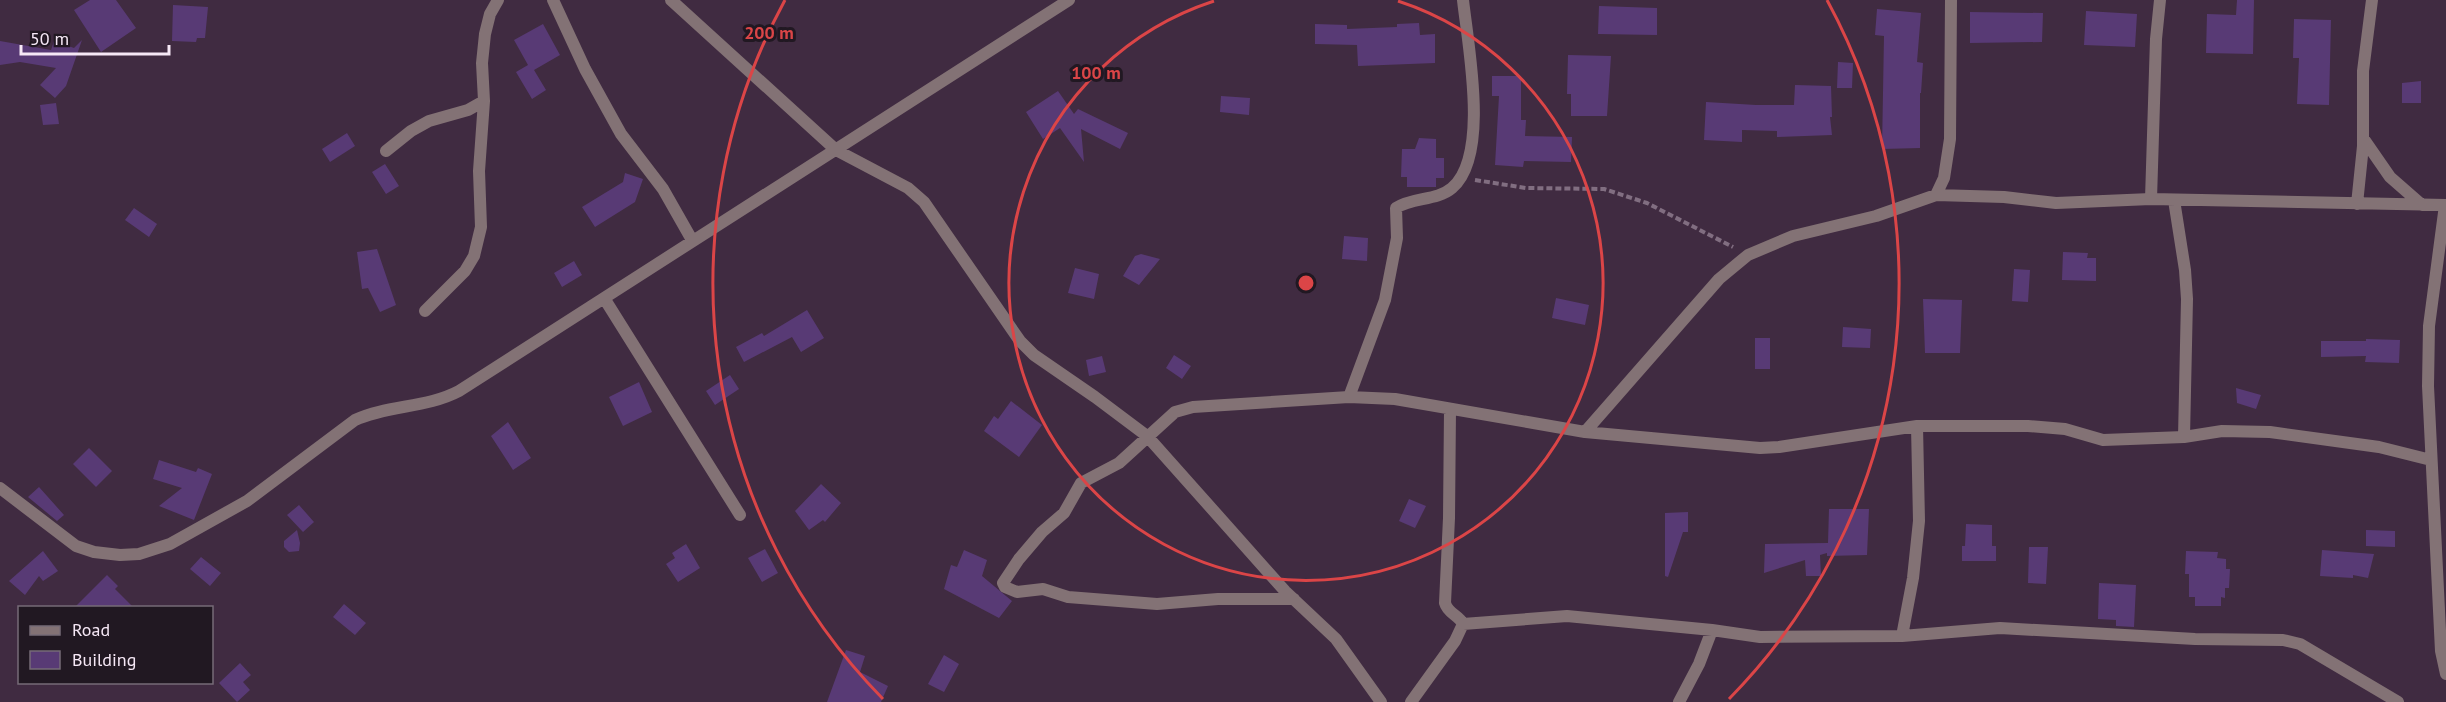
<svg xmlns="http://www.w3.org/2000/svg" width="2446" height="702" font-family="'PT Sans',sans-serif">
<rect width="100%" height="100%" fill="#402b41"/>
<path fill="#583a75" d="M90,0H116L136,28L101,52L74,10Z
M2237,0H2254L2253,54L2206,53L2207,14L2236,15Z
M173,5L208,7L205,38H197L196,42L172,41Z
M1599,6L1657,8V35L1598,34Z
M1877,9L1921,13L1917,62L1923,63L1921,93H1920V148L1882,149L1884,36L1875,35Z
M2086,11L2137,14L2135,47L2084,45Z
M1970,12L2043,13L2042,42L1970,43Z
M2294,19L2331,20L2329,105L2297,104L2299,58H2293Z
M1419,23L1420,35L1435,34V63L1358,66L1357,45L1315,44V24L1347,25V29L1397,27V24Z
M543,24L560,55L534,70L546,90L532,99L516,72L528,65L514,40Z
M82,40L66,86L55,98L40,85L56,68L20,62L0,65V41L51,50L54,41L74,48Z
M1568,55L1611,56L1607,116H1571V94H1567Z
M1838,62L1853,63L1852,88H1837Z
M1492,76H1521V120H1526L1525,136L1572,137L1571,162L1524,161L1523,167L1495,165L1499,96H1492Z
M2421,81V103H2402V83Z
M1795,85L1831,86L1832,117H1830L1832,135L1777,137V131L1742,130V142L1704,140L1706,102L1756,105H1794Z
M1058,91L1074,114L1078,109L1128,133L1120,149L1081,129L1084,162L1060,128L1043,139L1026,112Z
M1221,96L1250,98L1249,115L1220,112Z
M56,103L59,124L43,125L40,105Z
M347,133L355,146L330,162L322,149Z
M1419,138L1436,139V158H1444V178H1436V187H1407V177H1401L1402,149H1415Z
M385,164L399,186L386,194L372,172Z
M625,173L643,179L635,202L595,227L582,207L623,182Z
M134,208L157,224L149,237L125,220Z
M1344,236L1368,238L1367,261L1342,259Z
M377,249L396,305L380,312L368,288L362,289L357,252Z
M2063,252L2088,253L2087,258H2096V281L2062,280Z
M1141,254L1160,259L1139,285L1123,276L1135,256Z
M574,261L582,275L562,287L554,273Z
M1075,268L1099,274L1094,299L1068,293Z
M2014,269L2030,270L2028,302L2012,301Z
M1556,298L1589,305L1585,325L1552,318Z
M1923,299L1962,300L1960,353H1925Z
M807,310L824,338L801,352L792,337L744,362L736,347L762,333L764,336Z
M1843,327L1871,329L1870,348L1842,347Z
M1755,338H1770V369H1755Z
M2366,339L2400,340L2399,363L2365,362L2366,356L2321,357V341H2366Z
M1174,355L1191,366L1182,379L1166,368Z
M1102,356L1106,372L1089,376L1086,360Z
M730,375L739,389L715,405L706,391Z
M639,382L652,412L623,426L609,397Z
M2236,388L2261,395L2256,409L2237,403Z
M1011,401L1042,425L1019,457L984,431L994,416L998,419Z
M508,422L531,458L513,470L491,436Z
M89,448L112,471L96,487L73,464Z
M159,460L196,472L198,468L212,474L194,520L159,506L182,488L153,479Z
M821,484L841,503L825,522L823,520L809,530L795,511Z
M39,487L64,515L57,521L28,497Z
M1409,499L1426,506L1415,528L1399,521Z
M299,505L314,522L303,532L287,515Z
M1829,509H1869L1867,555L1827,556V553L1820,555L1821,576H1806L1805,560L1764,573L1765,544L1828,543Z
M1688,512V532H1683L1668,577L1665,576V513Z
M1966,524L1992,525V546H1996V561H1962V546H1965Z
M297,530L300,543L299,551L289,552L284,547V541Z
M2366,530L2395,531V547L2366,546Z
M686,544L700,568L678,582L666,564L675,558L672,553Z
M2029,547H2048L2046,584L2028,583Z
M765,549L778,573L762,582L748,558Z
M964,550L987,560L982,576L1012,601L999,618L944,589L951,565L957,567Z
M2322,550L2374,554L2368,578L2353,575V578L2320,576Z
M43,551L58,571L43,581L39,576L25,595L9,581Z
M2186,551L2218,552L2217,558L2226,559V569H2230L2229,588H2225V598L2221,597V606H2195V597H2189V574H2185Z
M201,557L221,573L210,586L190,569Z
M107,575L118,586L115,589L134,608H74Z
M2099,583L2136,585L2134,627L2116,626V620L2098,619Z
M344,604L366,623L355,635L333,617Z
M846,650L865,656L860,672L888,686L881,702H827Z
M944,655L959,664L944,692L928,684Z
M240,663L251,675L243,682L250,690L237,702L219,683Z"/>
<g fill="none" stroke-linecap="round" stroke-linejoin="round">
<path stroke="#816e81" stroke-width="4" stroke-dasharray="6 3" stroke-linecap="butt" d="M1475,180L1526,188L1604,189L1647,203L1733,247"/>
<path stroke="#837275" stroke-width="12" d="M553,0L585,69L621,134L663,189L692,240
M671,0L836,150L908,188L924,202L1020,341L1034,355L1095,397L1147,436L1285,591L1336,639L1381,702
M2363,138L2390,177L2422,205
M386,151L411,131L429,121L468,110L484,101
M1936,195L1944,178L1950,139L1951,0
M2151,199L2156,39L2160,0
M2174,200L2185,270L2187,299L2184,437
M2357,204L2363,146V71L2372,0
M2445,205L2429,326L2428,386L2441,651L2446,674
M604,298L740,515
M425,311L465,271L474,256L481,227L479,171L484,101L482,63L485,34L490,14L498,0
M1349,397L1385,300L1397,238L1396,208C1412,197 1437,201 1452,188C1490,156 1468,46 1463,0
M1585,432L1719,279L1748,255L1793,236L1876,216L1936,195L2004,197L2056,203L2151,199L2446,205
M0,488L76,546L94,552L120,555L139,554L170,544L247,501L355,420C388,405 427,408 459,391L1069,0
M1294,599H1218L1157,604L1068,597L1043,589L1017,592L1005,587L1003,583L1019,559L1042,532L1064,513L1081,483L1119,463L1175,412L1193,407L1349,397L1395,399L1585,432L1760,448L1779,447L1917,426H2028L2065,429L2103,440L2184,437L2222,431L2270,432L2379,447L2431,460
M1463,624L1567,616L1712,630L1760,637L1902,636L2000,628L2195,639L2283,640L2300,644L2398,702
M1902,636L1913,578L1919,521L1917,426
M1411,702L1455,641L1463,624C1459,615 1448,614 1445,603L1449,518L1450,410
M1679,702L1699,664L1712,630"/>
</g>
<g fill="none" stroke="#db4547" stroke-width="3">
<path d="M1398 1A297 297 0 1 1 1214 1"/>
<path d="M883 699A593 593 0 0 1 785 0M1827 0A593 593 0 0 1 1729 699"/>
</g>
<circle cx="1306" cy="283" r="9" fill="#db4547" stroke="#211822" stroke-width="3"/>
<g font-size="18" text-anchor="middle" font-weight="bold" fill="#db4547" stroke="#211822" stroke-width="6" stroke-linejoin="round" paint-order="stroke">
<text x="769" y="39">200 m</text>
<text x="1096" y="79">100 m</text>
</g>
<rect x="18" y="606" width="195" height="78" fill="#211822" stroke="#766b77" stroke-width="1.5"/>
<rect x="30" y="626" width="30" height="9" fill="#837275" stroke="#766b77" stroke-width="1.5"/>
<text x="72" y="636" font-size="18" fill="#f6e8f6">Road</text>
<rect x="30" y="651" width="30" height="18" fill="#583a75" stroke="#766b77" stroke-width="1.5"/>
<text x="72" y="666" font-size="18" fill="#f6e8f6">Building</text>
<path d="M21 45v9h148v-9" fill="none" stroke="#f6e8f6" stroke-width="3"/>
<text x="30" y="45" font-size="18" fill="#f6e8f6" stroke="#211822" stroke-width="4.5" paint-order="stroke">50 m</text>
</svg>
